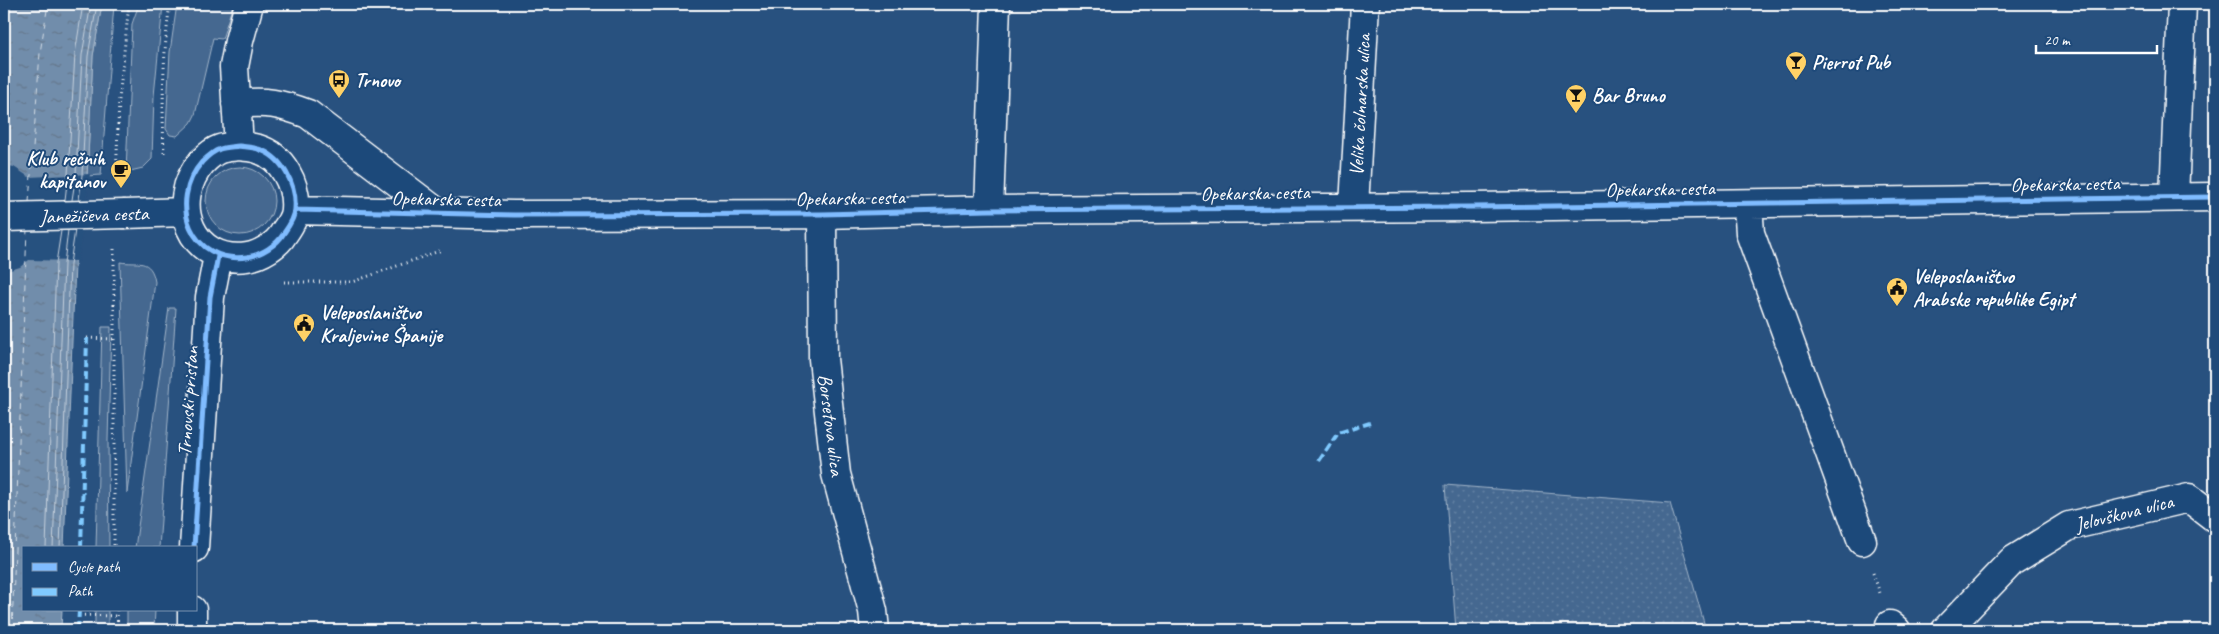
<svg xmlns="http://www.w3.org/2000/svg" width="2219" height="634" font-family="Caveat,sans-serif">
<defs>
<pattern id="garden-dots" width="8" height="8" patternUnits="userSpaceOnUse" patternTransform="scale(1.25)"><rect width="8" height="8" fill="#446890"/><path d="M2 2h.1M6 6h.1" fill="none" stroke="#607fa1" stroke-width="1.8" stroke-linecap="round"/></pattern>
<pattern id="water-ripples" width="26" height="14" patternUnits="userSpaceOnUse" patternTransform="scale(1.25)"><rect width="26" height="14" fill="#718dab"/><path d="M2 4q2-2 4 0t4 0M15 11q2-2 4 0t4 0" fill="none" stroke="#64768a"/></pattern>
</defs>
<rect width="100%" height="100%" fill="#28517f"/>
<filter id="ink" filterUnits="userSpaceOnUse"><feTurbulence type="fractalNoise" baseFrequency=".02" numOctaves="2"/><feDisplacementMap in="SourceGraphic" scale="10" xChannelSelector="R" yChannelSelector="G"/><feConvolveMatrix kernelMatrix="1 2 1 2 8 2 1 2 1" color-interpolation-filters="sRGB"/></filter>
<g filter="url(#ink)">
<path fill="#446890" stroke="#a2b4c8" d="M102,4H114L101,175L87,176L93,56Z
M139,4H163L154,96L152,159L143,168L126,172L132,24Z
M177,4H233L222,39L213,38L195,115L191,123L177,136L170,135L166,129L170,52Z
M206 201a34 34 0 1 1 68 0a34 34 0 1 1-68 0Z
M120,262C137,265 151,257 155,282L127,493Z
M169,308H176L159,548H135Z
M102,327H111L108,440L109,548H96Z
M95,610H108V630H95Z
M127,610H155L154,630H127Z"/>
<path fill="url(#garden-dots)" stroke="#a2b4c8" d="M1445,485L1670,503L1706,630H1456Z"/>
<path fill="url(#water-ripples)" stroke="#aabbcd" d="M4,4H102L93,56L87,176L75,264L64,548H24V610H62L61,630H4Z"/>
<path fill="#28517f" d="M4,165L14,167L29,177L90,174L78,261L29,260L20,267L4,272Z"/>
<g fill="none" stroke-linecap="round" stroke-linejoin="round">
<path stroke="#c6d1dd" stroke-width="1" d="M65,200L68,174L75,54L83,4
M72,200L76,174L82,55L91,4
M79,200L82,175L88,56L97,4
M46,548L56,263L61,231
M53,548L64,264L68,230
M60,548L70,264L75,230"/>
<path stroke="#d4dde6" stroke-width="1" stroke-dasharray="6 5" stroke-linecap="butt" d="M29,202L40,53L48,4
M12,630L27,229"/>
<g stroke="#fff" stroke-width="31">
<path id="minor" d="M236,104C267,101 279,103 308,114L438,213
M239,146C245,147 252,147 258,149C282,156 297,185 295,209C295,217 289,226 284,233C277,245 261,255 247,257C191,265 167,202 202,162C207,157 214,151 220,149C226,147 233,147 239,146Z
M239,146L234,67L239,41L249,4
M2174,197L2182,4
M1748,204L1750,233L1862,541
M1354,207L1365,4
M295,210L514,215L822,214L989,210L1472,207L2215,197
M989,210L996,4
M125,214L185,212
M822,214L823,359L836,474L873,611L875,630
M194,548L210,297L218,256
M1890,625L1896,630
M192,630V610
M1946,630L2012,561L2069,526L2189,498L2215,518"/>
</g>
<path stroke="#fff" stroke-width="3" stroke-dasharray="1 4" stroke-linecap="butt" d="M164,153C162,103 163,53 170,4
M116,180L119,100L129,4
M114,249V548
M284,282H352L442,250
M87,338L113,339
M1873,573L1880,593
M117,610L118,630
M79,615L118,616"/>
<use href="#minor" stroke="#1f4a7a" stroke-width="28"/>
<g stroke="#fff" stroke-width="31" stroke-linecap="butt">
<path id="minor-bridge" d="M4,217L125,214"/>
</g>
<use href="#minor-bridge" stroke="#1f4a7a" stroke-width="28"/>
<path stroke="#80caff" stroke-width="4" stroke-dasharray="8 4" stroke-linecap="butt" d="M1319,461L1338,433L1370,423
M81,548L87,338
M78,630L79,610"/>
<g stroke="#1f4a7a" stroke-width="8">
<path id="cycleway" d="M239,146C245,147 252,147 258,149C282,156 297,185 295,209C295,217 289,226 284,233C277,245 261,255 247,257C191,265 167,202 202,162C207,157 214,151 220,149C226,147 233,147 239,146Z
M295,210L514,215L822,214L989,210L1472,207L2215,197
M194,548L210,297L218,256"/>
</g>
<use href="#cycleway" stroke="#80bcff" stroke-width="5"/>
</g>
</g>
<defs>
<g id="bar-pin" transform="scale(1.125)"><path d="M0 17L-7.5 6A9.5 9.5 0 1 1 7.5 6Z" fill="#ffd166" stroke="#1f4a7a"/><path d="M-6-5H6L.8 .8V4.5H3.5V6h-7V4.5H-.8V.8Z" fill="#111"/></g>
<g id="bus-pin" transform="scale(1.125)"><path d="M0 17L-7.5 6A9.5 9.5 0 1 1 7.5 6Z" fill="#ffd166" stroke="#1f4a7a"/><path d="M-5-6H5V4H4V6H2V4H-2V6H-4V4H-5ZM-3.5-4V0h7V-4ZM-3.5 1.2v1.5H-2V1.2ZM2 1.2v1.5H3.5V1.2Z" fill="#111"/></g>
<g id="cafe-pin" transform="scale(1.125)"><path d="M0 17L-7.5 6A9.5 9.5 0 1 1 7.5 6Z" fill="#ffd166" stroke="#1f4a7a"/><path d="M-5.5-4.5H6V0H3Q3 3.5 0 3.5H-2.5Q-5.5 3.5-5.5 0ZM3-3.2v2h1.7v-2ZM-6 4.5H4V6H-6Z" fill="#111"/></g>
<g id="civic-pin" transform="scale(1.125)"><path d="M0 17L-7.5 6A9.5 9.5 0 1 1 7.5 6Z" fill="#ffd166" stroke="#1f4a7a"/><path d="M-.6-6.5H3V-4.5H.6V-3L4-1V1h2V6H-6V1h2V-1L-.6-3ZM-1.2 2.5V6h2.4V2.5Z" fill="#111"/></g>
</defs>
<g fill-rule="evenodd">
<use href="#bar-pin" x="1796" y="62"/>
<use href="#bus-pin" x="339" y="80"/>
<use href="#bar-pin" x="1576" y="95"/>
<use href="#cafe-pin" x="121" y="170"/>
<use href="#civic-pin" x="1897" y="288"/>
<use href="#civic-pin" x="304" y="324"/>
</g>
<g text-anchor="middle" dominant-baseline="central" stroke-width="4" stroke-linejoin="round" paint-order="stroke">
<g font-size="20" font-weight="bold" fill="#fff" stroke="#1f4a7a" text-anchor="start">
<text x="1812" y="62">Pierrot Pub</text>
<text x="355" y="80">Trnovo</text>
<text x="1592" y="95">Bar Bruno</text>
<text x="105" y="158" text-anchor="end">Klub rečnih<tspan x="105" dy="23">kapitanov</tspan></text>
<text x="1913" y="276">Veleposlaništvo<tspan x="1913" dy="23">Arabske republike Egipt</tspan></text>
<text x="320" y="312">Veleposlaništvo<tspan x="320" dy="23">Kraljevine Španije</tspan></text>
</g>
<g font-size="20" fill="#fff" stroke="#1f4a7a">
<text transform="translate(1360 105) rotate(-87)">Velika čolnarska ulica</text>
<text transform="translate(2065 184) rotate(-1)">Opekarska cesta</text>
<text transform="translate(1660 189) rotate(-1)">Opekarska cesta</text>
<text transform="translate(1255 193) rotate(-1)">Opekarska cesta</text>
<text transform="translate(850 198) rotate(-1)">Opekarska cesta</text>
<text transform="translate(446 199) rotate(1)">Opekarska cesta</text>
<text transform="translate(94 215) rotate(-2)">Janežičeva cesta</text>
<text transform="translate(188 401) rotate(-86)">Trnovski pristan</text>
<text transform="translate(831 425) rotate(83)">Borsetova ulica</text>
<text transform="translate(2124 513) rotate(-14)">Jelovškova ulica</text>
</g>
</g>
<rect width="2219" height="634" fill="none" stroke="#1f4a7a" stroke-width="20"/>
<rect x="10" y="10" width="2199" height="614" fill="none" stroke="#fff" stroke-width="2" filter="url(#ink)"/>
<rect x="22" y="546" width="175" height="65" fill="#1f4a7a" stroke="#7992af"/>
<rect x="32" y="563" width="25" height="8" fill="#80bcff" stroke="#7992af"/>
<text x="68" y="572" font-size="15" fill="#ffffff">Cycle path</text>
<rect x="32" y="588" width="25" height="8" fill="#80caff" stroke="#7992af"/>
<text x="68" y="596" font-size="15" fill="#ffffff">Path</text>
<path d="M2036 45v8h121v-8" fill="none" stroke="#ffffff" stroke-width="2.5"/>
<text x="2044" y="45" font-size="15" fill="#ffffff" stroke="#1f4a7a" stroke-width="4" paint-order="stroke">20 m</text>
</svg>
